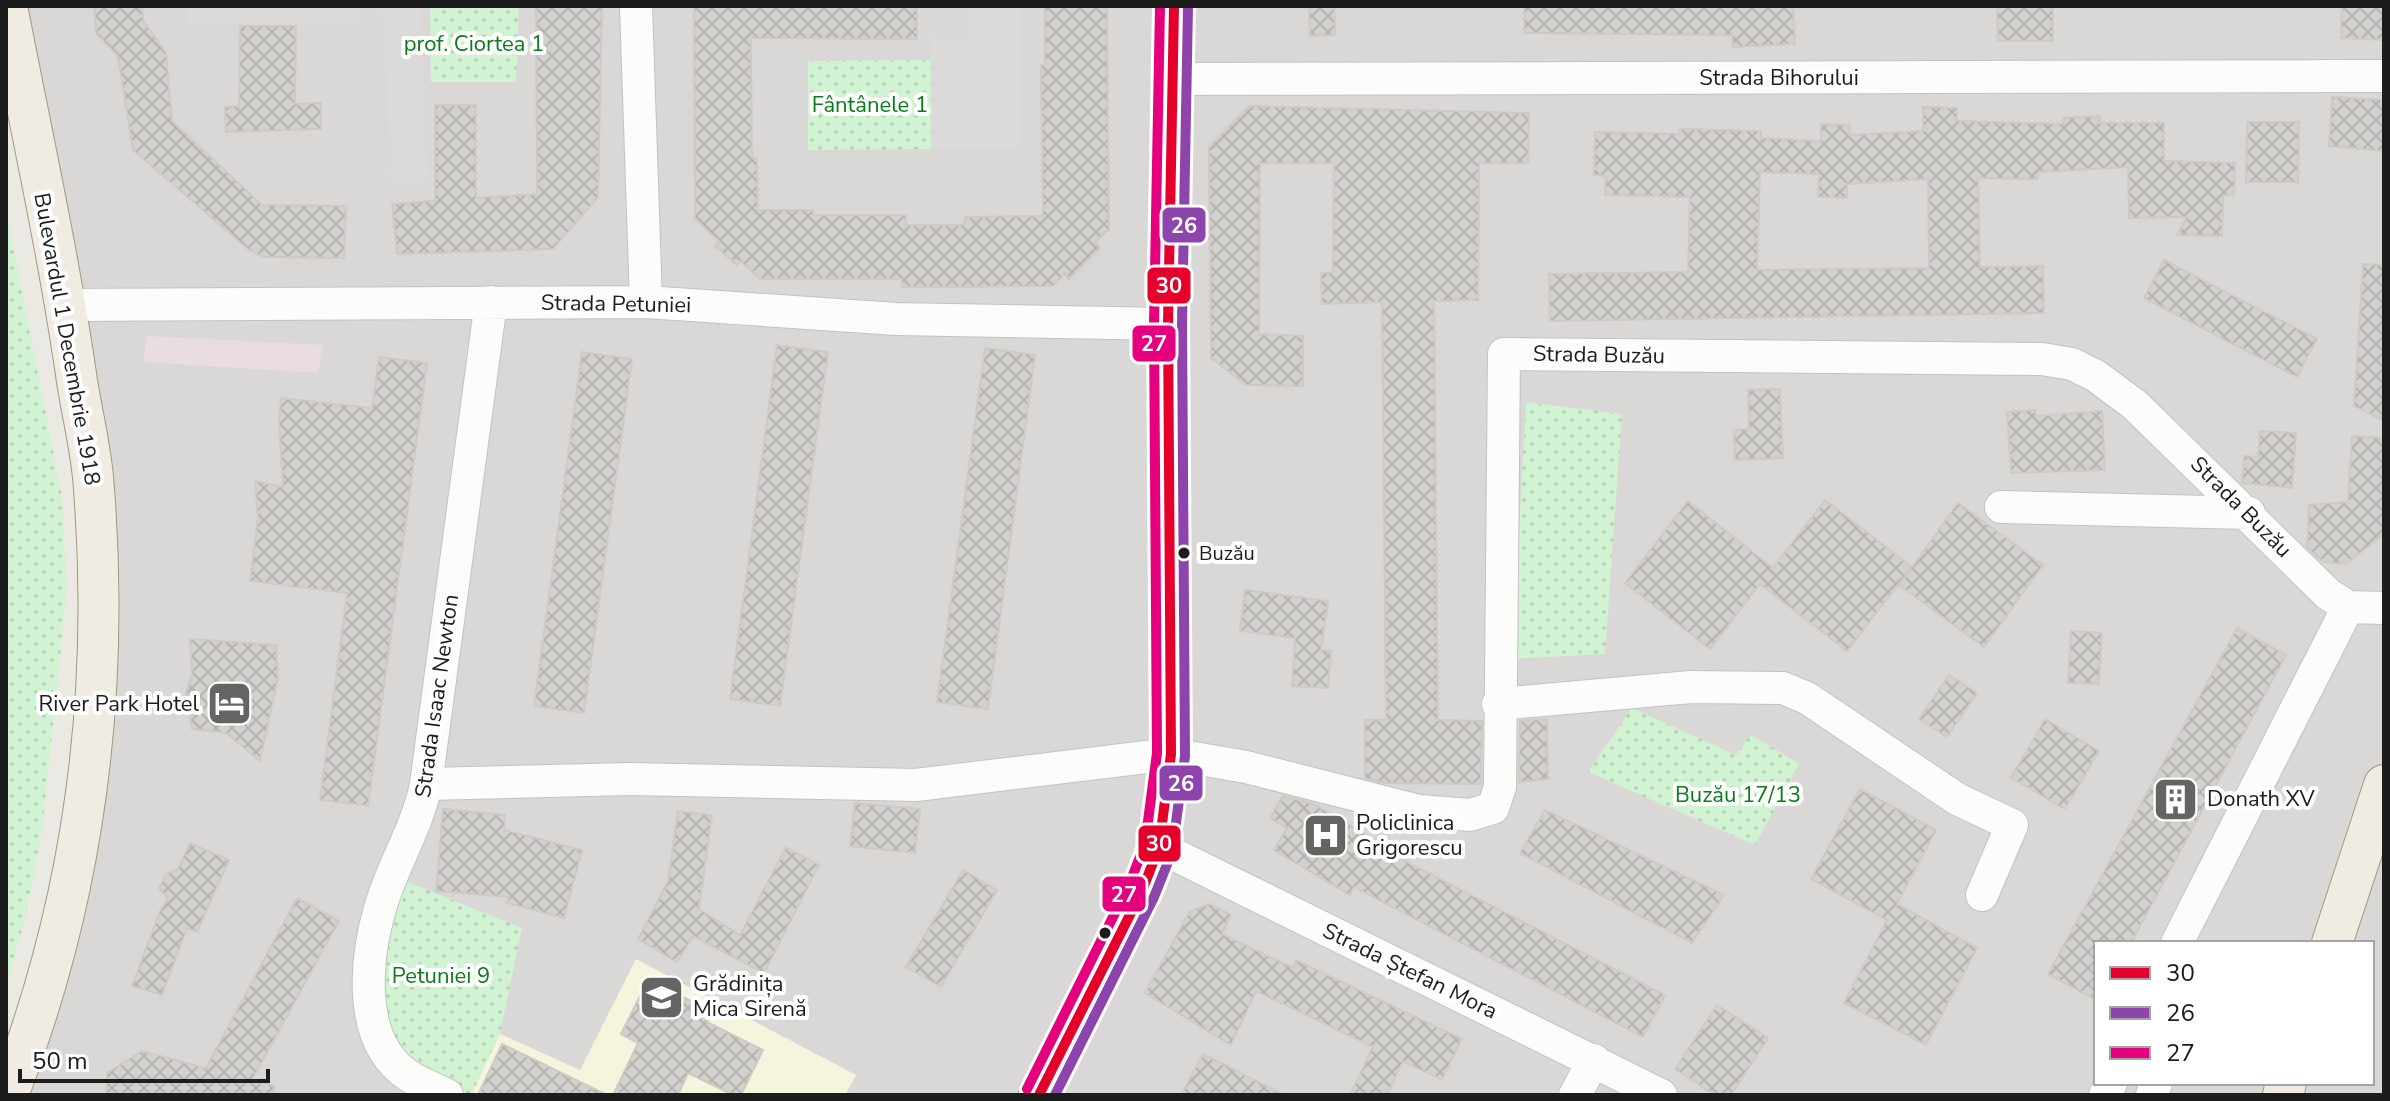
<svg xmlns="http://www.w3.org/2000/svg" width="2390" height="1101" viewBox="0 0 2390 1101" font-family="'Nunito Sans',sans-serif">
<defs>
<pattern id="park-dots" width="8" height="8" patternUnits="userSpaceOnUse" patternTransform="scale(2)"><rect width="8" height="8" fill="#d1f3d2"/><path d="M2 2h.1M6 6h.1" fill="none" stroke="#b3d0b4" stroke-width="1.8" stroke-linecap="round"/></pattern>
<pattern id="building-cross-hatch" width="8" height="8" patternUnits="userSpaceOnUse" patternTransform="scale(2)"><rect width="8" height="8" fill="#d3d1cd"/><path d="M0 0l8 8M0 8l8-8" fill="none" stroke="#b5b3af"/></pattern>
</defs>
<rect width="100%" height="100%" fill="#ebe9e4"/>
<path fill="#dad8d6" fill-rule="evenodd" d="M7 6H2384V1095H8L99 658ZM2096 943H2372V1083H2096Z"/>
<path fill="#e9dde3" d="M146 336 323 345 318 373 144 362Z"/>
<path fill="#f5f5de" d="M636 959 856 1075 845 1095H471L500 1034 580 1070Z"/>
<path fill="url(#park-dots)" d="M430 6H519L516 82H431Z
M931 60V149L808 150V61Z
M6 211 62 497 67 587 42 831 25 918 6 987Z
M1526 402 1622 414 1605 654 1512 659Z
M1632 708 1736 755 1751 735 1799 764 1755 845 1588 772Z
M393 876 522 928 500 1034 471 1095H447L380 1044 374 942Z"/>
<path fill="#dbdad8" d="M187 6H359L360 24 188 23Z
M383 6H419L428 181 392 184Z
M970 6H1021V149H931V39H970Z"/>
<path fill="url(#building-cross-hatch)" stroke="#cecac5" stroke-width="2" fill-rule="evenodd" d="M94 6H142L143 20 166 53 172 121 262 205 346 206 344 258 264 257 249 250 133 150 118 56 96 33Z
M536 6H602L598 197 553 249 397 254 392 204 435 201V105H476V198L537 194Z
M694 6H917V39L751 38 752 158H757L758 210H813V215H906V225H964L965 217 1043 216 1041 65H1045V6H1107L1109 229 1095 243 1100 248 1069 279 1065 274 1053 286 902 287V279H760L741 261 737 265 715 246 719 241 695 219Z
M1309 6H1334L1335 35 1310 36Z
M1524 6H1793L1795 44 1733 47 1732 35 1524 33Z
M1997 6H2053V41H1998Z
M2342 6H2384V40L2341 38Z
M240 26H296L295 104 321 103V129L226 132 225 107 239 106Z
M2332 97 2384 100V151L2329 146Z
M1249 106 1529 113 1528 163H1479L1478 300 1434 301 1438 720 1482 721 1481 784 1384 783 1365 778V720H1386L1382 302 1322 304 1321 273 1333 272 1334 163H1260L1259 334 1303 336V386L1246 385 1211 358 1209 147Z
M1923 107 1957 108V121L2064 124 2063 118 2100 116V123H2164V161L2235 163 2234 195H2223L2222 236 2177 235 2187 217 2129 218 2128 167 2038 172 2037 179 1978 178 1980 267 2043 266 2044 313 1550 321 1549 274 1688 272 1690 197 1605 195 1606 176 1594 175 1595 132 1679 134 1680 129 1761 131V138L1821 141V124L1850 125 1849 135 1923 131ZM1760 172 1819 174 1818 197 1847 198V184L1928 179 1929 268 1757 270Z
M2247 122H2299L2298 182H2246Z
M2164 260 2317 339 2297 377 2144 298Z
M2363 264 2384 265V421L2354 406Z
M777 345 828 352 780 706 730 699Z
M985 348 1035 355 988 709 937 702Z
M582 352 632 359 584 713 534 706Z
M379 357 427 363 368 806 320 800 347 593 250 581 258 517 255 481 283 487 279 420 281 398 372 408Z
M1780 389 1783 458 1735 460 1734 430 1749 429 1748 390Z
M2035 410 2036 416 2102 411 2105 470 2011 473 2007 412Z
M2260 431 2296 433 2292 488 2242 483 2244 456 2258 457Z
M2352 436 2384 438V534L2346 564 2323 562 2307 547 2309 505 2348 502Z
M1825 500 1912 567 1958 503 2043 565 1984 647 1899 585 1911 568 1847 651 1760 584 1710 649 1625 583 1688 501 1773 568Z
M1245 590 1328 601 1321 650 1331 651 1328 688 1292 686 1295 638 1240 631Z
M2237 628 2286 655 2131 943H2096V1000L2048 974Z
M2071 631 2102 633 2099 684 2068 683Z
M190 639 276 645 278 678 260 761 226 733 192 729 186 693 192 673Z
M1949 675 1977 693 1947 737 1919 719Z
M1547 719 1548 779 1519 782 1520 721Z
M2045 719 2099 751 2065 809 2011 778Z
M1860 789 1936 830 1897 904 1977 948 1926 1045 1844 1003 1887 920 1811 879Z
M1283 796 1314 804 1380 843 1378 847 1665 995 1643 1037 1354 887 1350 895 1274 850 1287 828 1270 818Z
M855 803 920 809 915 853 850 846Z
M443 809 505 815 504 830 582 850 564 918 507 903 509 897 436 891Z
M1545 810 1724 895 1692 943 1520 853Z
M678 811 712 815 699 909 740 935 786 847 819 865 764 973 693 936 677 962 638 939 668 881Z
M190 843 229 860 197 932 187 928 162 995 132 986 160 911 168 899 159 888 166 874 178 869Z
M963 870 997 890 941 987 906 967Z
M297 898 339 921 252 1080 274 1086 273 1095H106L107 1073 142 1051 206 1068Z
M1210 904 1231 915 1222 934 1293 968 1296 960 1462 1039 1442 1080 1403 1061 1387 1095H1350L1373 1047 1256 991 1231 1045 1145 993 1190 911Z
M648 980 712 1011 707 1022 763 1050 741 1095H733L688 1073 678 1095H613L638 1043 621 1034Z
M1717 1005 1768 1038 1731 1095H1715L1675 1069Z
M502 1044 607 1095H478Z
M1203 1054 1284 1095H1181Z"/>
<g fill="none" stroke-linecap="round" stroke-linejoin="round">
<defs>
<path id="minor" d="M636 6 646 302
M1175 79 2384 76
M64 305 646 302 896 319 1168 324
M2001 507 2249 513
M1498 704 1691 687 1783 688 1807 698 1957 799 2012 825 1982 895
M426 784 629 779 916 785 1171 754 1246 767 1419 811 1470 815 1493 808 1500 787 1504 354 2042 359 2072 364 2096 376 2135 405 2328 594 2348 607 2384 608
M1159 847 1661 1095
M2177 943 2348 607
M447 1095C435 1089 420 1083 409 1076 354 1040 366 952 383 899 396 859 418 825 426 784L491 302
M1575 1095 1594 1060
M2105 1095 2111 1083
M2152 1095 2156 1083"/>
<path id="major" d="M7 6C31 131 59 255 77 381 82 413 90 445 93 477 111 688 85 897 8 1095
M2332 943 2384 785
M1039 1095 1142 891 1159 847 1171 754 1168 324 1174 6
M2283 1095 2286 1083"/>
</defs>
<use href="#minor" stroke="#c3c2c0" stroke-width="34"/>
<use href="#major" stroke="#a19881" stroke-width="42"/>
<use href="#minor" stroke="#fcfcfb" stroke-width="32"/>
<use href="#major" stroke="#f0ebe3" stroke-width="40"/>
<defs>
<path id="bus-1" d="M1039 1095 1142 891 1159 847 1171 754 1168 324 1174 6"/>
<path id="bus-2" d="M1055 1095 1154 897 1172 852 1185 756 1182 324 1188 6"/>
<path id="bus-3" d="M1027 1089 1129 885 1145 844 1157 753 1154 324 1160 6"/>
</defs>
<use href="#bus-1" stroke="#fff" stroke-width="16"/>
<use href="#bus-2" stroke="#fff" stroke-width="16"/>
<use href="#bus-3" stroke="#fff" stroke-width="16"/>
<use href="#bus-1" stroke="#e4002b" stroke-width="10"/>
<use href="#bus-2" stroke="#8e44ad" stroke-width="10"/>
<use href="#bus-3" stroke="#e5007d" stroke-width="10"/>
</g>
<defs>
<symbol id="hotel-square" viewBox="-11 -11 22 22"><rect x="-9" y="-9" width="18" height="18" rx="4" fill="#646462" stroke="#fff"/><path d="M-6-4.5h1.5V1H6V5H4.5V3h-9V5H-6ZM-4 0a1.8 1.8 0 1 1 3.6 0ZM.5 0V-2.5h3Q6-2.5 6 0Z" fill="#fff"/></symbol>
<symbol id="building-square" viewBox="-11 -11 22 22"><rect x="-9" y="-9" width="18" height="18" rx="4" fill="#646462" stroke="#fff"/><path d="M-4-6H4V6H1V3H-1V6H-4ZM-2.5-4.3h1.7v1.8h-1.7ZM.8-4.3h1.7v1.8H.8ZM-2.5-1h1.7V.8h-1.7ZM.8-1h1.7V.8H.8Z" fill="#fff"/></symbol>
<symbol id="hospital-square" viewBox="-11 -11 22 22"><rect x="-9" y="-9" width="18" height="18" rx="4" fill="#646462" stroke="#fff"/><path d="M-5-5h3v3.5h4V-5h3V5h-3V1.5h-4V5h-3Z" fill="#fff"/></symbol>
<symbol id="school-square" viewBox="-11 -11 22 22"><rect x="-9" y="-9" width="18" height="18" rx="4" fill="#646462" stroke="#fff"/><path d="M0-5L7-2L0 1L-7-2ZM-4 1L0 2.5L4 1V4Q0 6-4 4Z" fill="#fff"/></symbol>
</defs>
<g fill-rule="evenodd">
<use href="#hotel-square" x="204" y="678" width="51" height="51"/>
<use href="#building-square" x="2150" y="774" width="51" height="51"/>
<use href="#hospital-square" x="1300" y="810" width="51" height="51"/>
<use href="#school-square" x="636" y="972" width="51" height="51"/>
</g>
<g fill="#1c1c1c" stroke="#fff" stroke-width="3">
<circle cx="1184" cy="553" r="7"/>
<circle cx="1105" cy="933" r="7"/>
</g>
<g text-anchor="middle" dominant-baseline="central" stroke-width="8" stroke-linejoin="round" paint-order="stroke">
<g font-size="20" fill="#1c1c1c" stroke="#fff" text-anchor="start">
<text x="1199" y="553">Buzău</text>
</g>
<g font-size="22" fill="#087c16" stroke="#fff">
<text x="474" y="44">prof. Ciortea 1</text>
<text x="870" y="105">Fântânele 1</text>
<text x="1738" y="795">Buzău 17/13</text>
<text x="441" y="976">Petuniei 9</text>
</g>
<g font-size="22" fill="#1c1c1c" stroke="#fff">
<text x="1779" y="78">Strada Bihorului</text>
<text transform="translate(616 304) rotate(1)">Strada Petuniei</text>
<text transform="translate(67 339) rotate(80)">Bulevardul 1 Decembrie 1918</text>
<text transform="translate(1599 355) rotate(1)">Strada Buzău</text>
<text transform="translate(2241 507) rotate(45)">Strada Buzău</text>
<text transform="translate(437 696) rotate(-82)">Strada Isaac Newton</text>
<text transform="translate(1410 971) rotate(26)">Strada Ștefan Mora</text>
</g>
<g font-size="22" fill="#1c1c1c" stroke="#fff" text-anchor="start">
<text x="199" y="704" text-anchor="end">River Park Hotel</text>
<text x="2207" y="799">Donath XV</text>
<text x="1356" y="823">Policlinica<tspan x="1356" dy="25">Grigorescu</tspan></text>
<text x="693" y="984">Grădinița<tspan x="693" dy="25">Mica Sirenă</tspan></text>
</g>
</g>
<g stroke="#fff" stroke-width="3">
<rect x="1161" y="206" width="46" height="38" rx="8" fill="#8e44ad"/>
<rect x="1146" y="266" width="46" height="39" rx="8" fill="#e4002b"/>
<rect x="1131" y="324" width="46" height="39" rx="8" fill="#e5007d"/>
<rect x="1158" y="764" width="46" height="38" rx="8" fill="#8e44ad"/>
<rect x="1137" y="824" width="45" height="39" rx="8" fill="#e4002b"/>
<rect x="1101" y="875" width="46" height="38" rx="8" fill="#e5007d"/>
</g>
<g font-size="22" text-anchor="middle" font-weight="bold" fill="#fff">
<text x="1184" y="233">26</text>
<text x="1169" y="293">30</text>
<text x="1154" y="351">27</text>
<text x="1181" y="791">26</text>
<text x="1159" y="851">30</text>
<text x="1124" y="902">27</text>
</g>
<rect width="2390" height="1101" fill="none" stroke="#1c1c1c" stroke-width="16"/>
<rect x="2094" y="941" width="280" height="144" fill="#ffffff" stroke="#a4a4a4" stroke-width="2"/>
<rect x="2110" y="967" width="40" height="12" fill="#e4002b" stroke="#a4a4a4" stroke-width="2"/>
<text x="2166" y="981" font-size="24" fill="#1c1c1c">30</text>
<rect x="2110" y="1007" width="40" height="12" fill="#8e44ad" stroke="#a4a4a4" stroke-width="2"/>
<text x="2166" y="1021" font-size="24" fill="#1c1c1c">26</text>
<rect x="2110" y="1047" width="40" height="12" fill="#e5007d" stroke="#a4a4a4" stroke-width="2"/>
<text x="2166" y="1061" font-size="24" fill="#1c1c1c">27</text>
<path d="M20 1069v12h248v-12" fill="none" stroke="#1c1c1c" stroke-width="4"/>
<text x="32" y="1069" font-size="24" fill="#1c1c1c" stroke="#ffffff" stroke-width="6" paint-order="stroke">50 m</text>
</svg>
